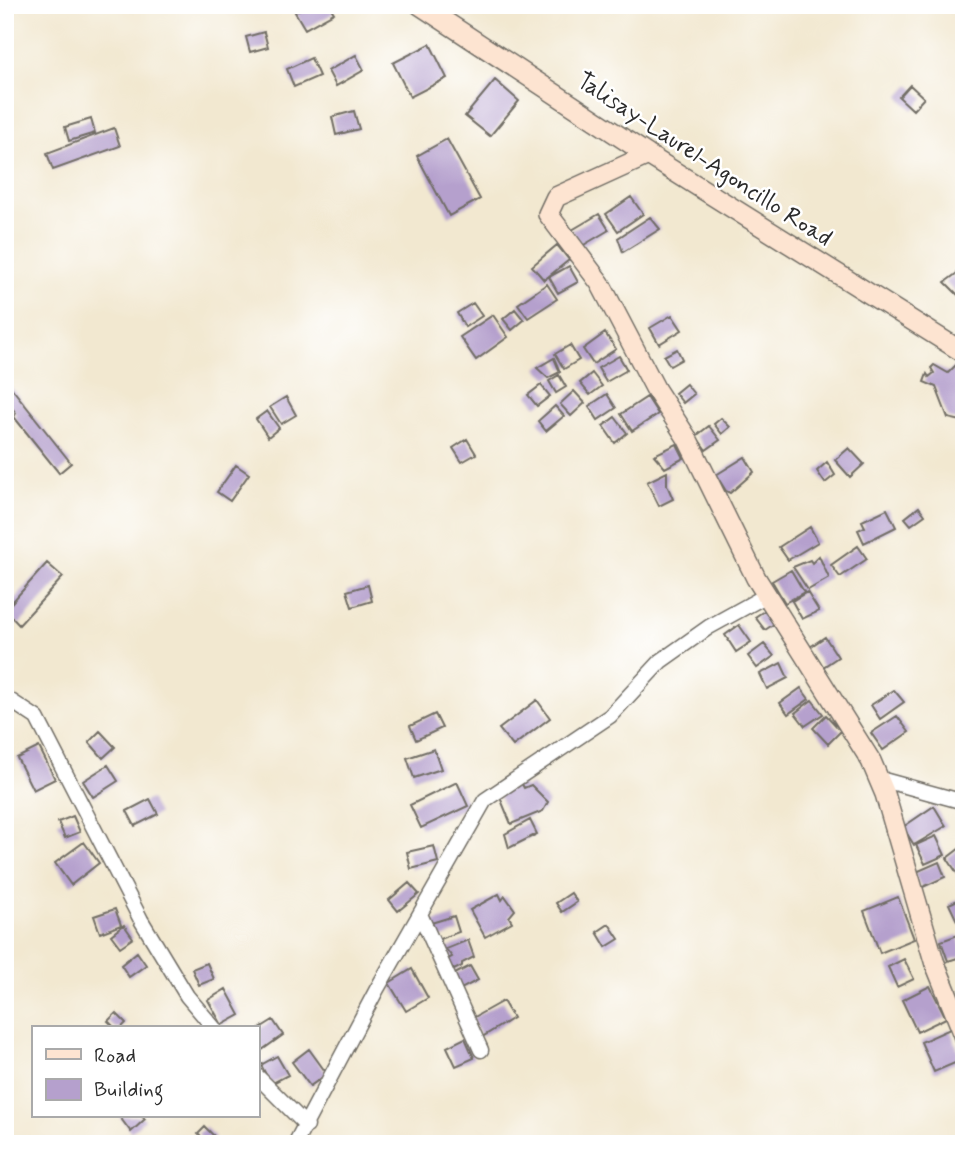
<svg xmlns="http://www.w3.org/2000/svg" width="969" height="1149" viewBox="0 0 969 1149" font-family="Mynerve,sans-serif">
<rect width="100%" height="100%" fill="#fff"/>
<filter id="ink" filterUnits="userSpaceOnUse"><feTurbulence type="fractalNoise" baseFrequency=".0143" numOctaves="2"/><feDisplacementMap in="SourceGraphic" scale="14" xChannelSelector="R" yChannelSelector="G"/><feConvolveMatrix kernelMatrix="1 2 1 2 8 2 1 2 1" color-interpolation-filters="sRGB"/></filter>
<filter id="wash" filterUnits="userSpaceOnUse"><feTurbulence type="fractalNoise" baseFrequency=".00686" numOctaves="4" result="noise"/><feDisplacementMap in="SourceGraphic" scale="28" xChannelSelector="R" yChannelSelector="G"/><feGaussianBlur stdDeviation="1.57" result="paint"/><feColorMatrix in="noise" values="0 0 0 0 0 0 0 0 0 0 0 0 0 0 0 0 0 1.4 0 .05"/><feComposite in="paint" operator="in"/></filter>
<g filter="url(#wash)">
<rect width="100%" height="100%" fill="#f2e8d0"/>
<g id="blocks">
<path fill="#b5a0cd" d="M307 5H329L334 13 305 29 295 12Z
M264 32 268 47 250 52 246 37Z
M430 44 447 78 410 97 393 63Z
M356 55 364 70 336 86 328 71Z
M311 58 319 76 294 87 287 69Z
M495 80 519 101 490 136 465 116Z
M910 85 924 98 913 110 899 97Z
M354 111 359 129 336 135 332 117Z
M91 119 95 133 69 141 65 127Z
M114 128 120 146 53 170 47 153Z
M447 139 480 199 449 216 417 156Z
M631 197 643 214 618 231 606 214Z
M599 214 609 230 582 246 572 230Z
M650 217 660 229 623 252 618 238Z
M557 245 569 260 544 280 532 266Z
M569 266 578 282 558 293 549 277Z
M964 268V301L945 282Z
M547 284 557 299 528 318 518 304Z
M473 303 482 316 465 327 457 313Z
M515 309 524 320 512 330 503 319Z
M493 315 508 337 476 360 460 337Z
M672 315 682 330 659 344 650 328Z
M605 333 616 349 593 364 583 349Z
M570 345 579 360 564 369 555 354Z
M677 349 682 359 670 366 664 356Z
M619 356 627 370 606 382 598 368Z
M554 358 560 372 548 378 537 368Z
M957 364 964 367V417L961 421 948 418 936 387 924 382 927 374 929 377 934 373 931 368 934 365 948 373Z
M592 373 602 386 590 395 580 383Z
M559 375 566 387 556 393 549 381Z
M686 384 694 394 683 403 675 393Z
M541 385 550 396 537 406 528 395Z
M10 386 71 463 59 473 14 417 16 413 5 400V390Z
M574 391 585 403 571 416 560 404Z
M607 394 616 408 598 420 589 406Z
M286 397 296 415 281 424 270 407Z
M647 397 658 414 632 431 621 414Z
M555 406 564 416 546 431 538 421Z
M267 411 279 428 268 437 256 419Z
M615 417 627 433 615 443 603 426Z
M721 418 730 427 722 434 714 424Z
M709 426 720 440 706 450 696 436Z
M467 439 476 454 462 462 453 448Z
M677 444 684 458 665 468 654 455Z
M849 448 864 464 850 477 835 460Z
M745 457 754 472 730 493 726 491 716 475Z
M827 462 835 475 825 483 817 471Z
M236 465 249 474 230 501 217 492Z
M667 472V485L673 499 659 506 647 482Z
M919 507 925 515 911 525 905 518Z
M887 509 896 527 864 543 858 530 865 527 862 521Z
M810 527 818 542 788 560 779 547Z
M858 546 867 559 840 577 831 565Z
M819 556 829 578 808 590 793 567 810 560 812 563Z
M47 563 63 577 19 625 5 610Z
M791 570 804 592 785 603 772 581Z
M368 585 372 601 352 607 347 591Z
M807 592 819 611 802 619 792 601Z
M764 611 774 624 765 630 755 617Z
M739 625 751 642 736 652 725 635Z
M825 637 838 657 823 667 810 647Z
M764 644 774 656 757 668 748 656Z
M781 663 788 678 767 689 760 674Z
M801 688 809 699 788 714 780 703Z
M894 690 904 702 880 719 871 705Z
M537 700 550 718 513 746 499 729Z
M812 700 823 714 805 726 795 713Z
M435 714 442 728 416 740 410 726Z
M826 715 841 731 828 744 813 728Z
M897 716 909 732 883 750 871 733Z
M100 731 115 747 103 758 89 742Z
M39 747 55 779 33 790 17 758Z
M434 749 441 769 414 778 407 758Z
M108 765 118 781 93 797 83 781Z
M457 782 468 806 421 828 410 805Z
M521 782 524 788 531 785 548 802 543 811 511 824 499 795Z
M150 799 158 814 135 826 127 811Z
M934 806 946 826 914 845 903 827Z
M73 816 80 832 65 838 58 822Z
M530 820 537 834 509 848 505 834Z
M936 836 945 855 925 864 916 845Z
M84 842 99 863 71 885 55 863Z
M964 845V867L957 873 947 858Z
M434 846 438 862 411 869 407 852Z
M939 862 945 877 921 888 914 873Z
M409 883 419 894 398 911 389 900Z
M571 893 577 902 562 912 556 903Z
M499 894 502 900 505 896 515 910 509 917 512 922 485 937 470 910Z
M898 897 914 939 880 953 864 911Z
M964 897V920L958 923 949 904Z
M115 909 121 925 100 933 94 916Z
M454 916 459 932 434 941 428 924Z
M609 924 619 939 606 947 597 932Z
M124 925 133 938 120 947 111 935Z
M958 935 964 956 948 961 941 941Z
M468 940 474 957 462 963V966L454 970 452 967 453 971 446 960 452 957 446 949Z
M137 952 146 965 129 977 121 965Z
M904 959 914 979 897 987 888 967Z
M207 963 214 979 199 985 192 969Z
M470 966 478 980 461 989 453 975Z
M412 969 428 998 406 1011 389 983Z
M930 986 946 1018 917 1032 902 1000Z
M226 989 240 1015 222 1025 208 1000Z
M503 1001 513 1018 482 1037 471 1019Z
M116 1013 126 1023 121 1028H115L108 1021Z
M273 1020 283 1035 262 1050 257 1042V1030Z
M950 1029 962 1060 934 1072 921 1042Z
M465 1038 474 1058 456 1066 447 1047Z
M309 1049 327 1074 310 1086 292 1062Z
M277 1056 288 1075 271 1084 261 1065Z
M119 1116H141L145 1119 131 1132Z
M205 1127 215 1137 208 1144 198 1134Z"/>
</g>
</g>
<g filter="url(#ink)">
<use href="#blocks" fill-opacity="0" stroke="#716d65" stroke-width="2"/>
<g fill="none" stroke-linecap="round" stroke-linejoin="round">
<defs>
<path id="street" d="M5 697 37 718 141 920 187 996 214 1028
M880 779 964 802
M420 914 481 1050
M257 1076 307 1126
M295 1144 377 989 485 800 610 716 661 661 709 627 767 595"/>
<path id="secondary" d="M420 5 648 155 964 353
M648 155 556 197 548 214 600 283 656 390 687 438 756 578 871 761 885 794 934 961 964 1035"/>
</defs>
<use href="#street" stroke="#716d65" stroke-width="17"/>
<use href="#secondary" stroke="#716d65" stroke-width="22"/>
<use href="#street" stroke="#fff" stroke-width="14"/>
<use href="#secondary" stroke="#fde4d1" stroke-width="19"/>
</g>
</g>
<g text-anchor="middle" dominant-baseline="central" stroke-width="5" stroke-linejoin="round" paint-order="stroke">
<g font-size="24" fill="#2b2b2b" stroke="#fff">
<text transform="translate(704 160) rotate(33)">Talisay-Laurel-Agoncillo Road</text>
</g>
</g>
<rect width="969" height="1149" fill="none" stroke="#fff" stroke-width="28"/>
<rect x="32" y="1026" width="228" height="91" fill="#ffffff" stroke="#aaaaaa" stroke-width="2"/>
<rect x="46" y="1049" width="35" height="10" fill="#fde4d1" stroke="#aaaaaa" stroke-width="2"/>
<text x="94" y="1062" font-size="21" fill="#2b2b2b">Road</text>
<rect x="46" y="1079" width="35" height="21" fill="#b5a0cd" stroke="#aaaaaa" stroke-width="2"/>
<text x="94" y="1096" font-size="21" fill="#2b2b2b">Building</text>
</svg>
